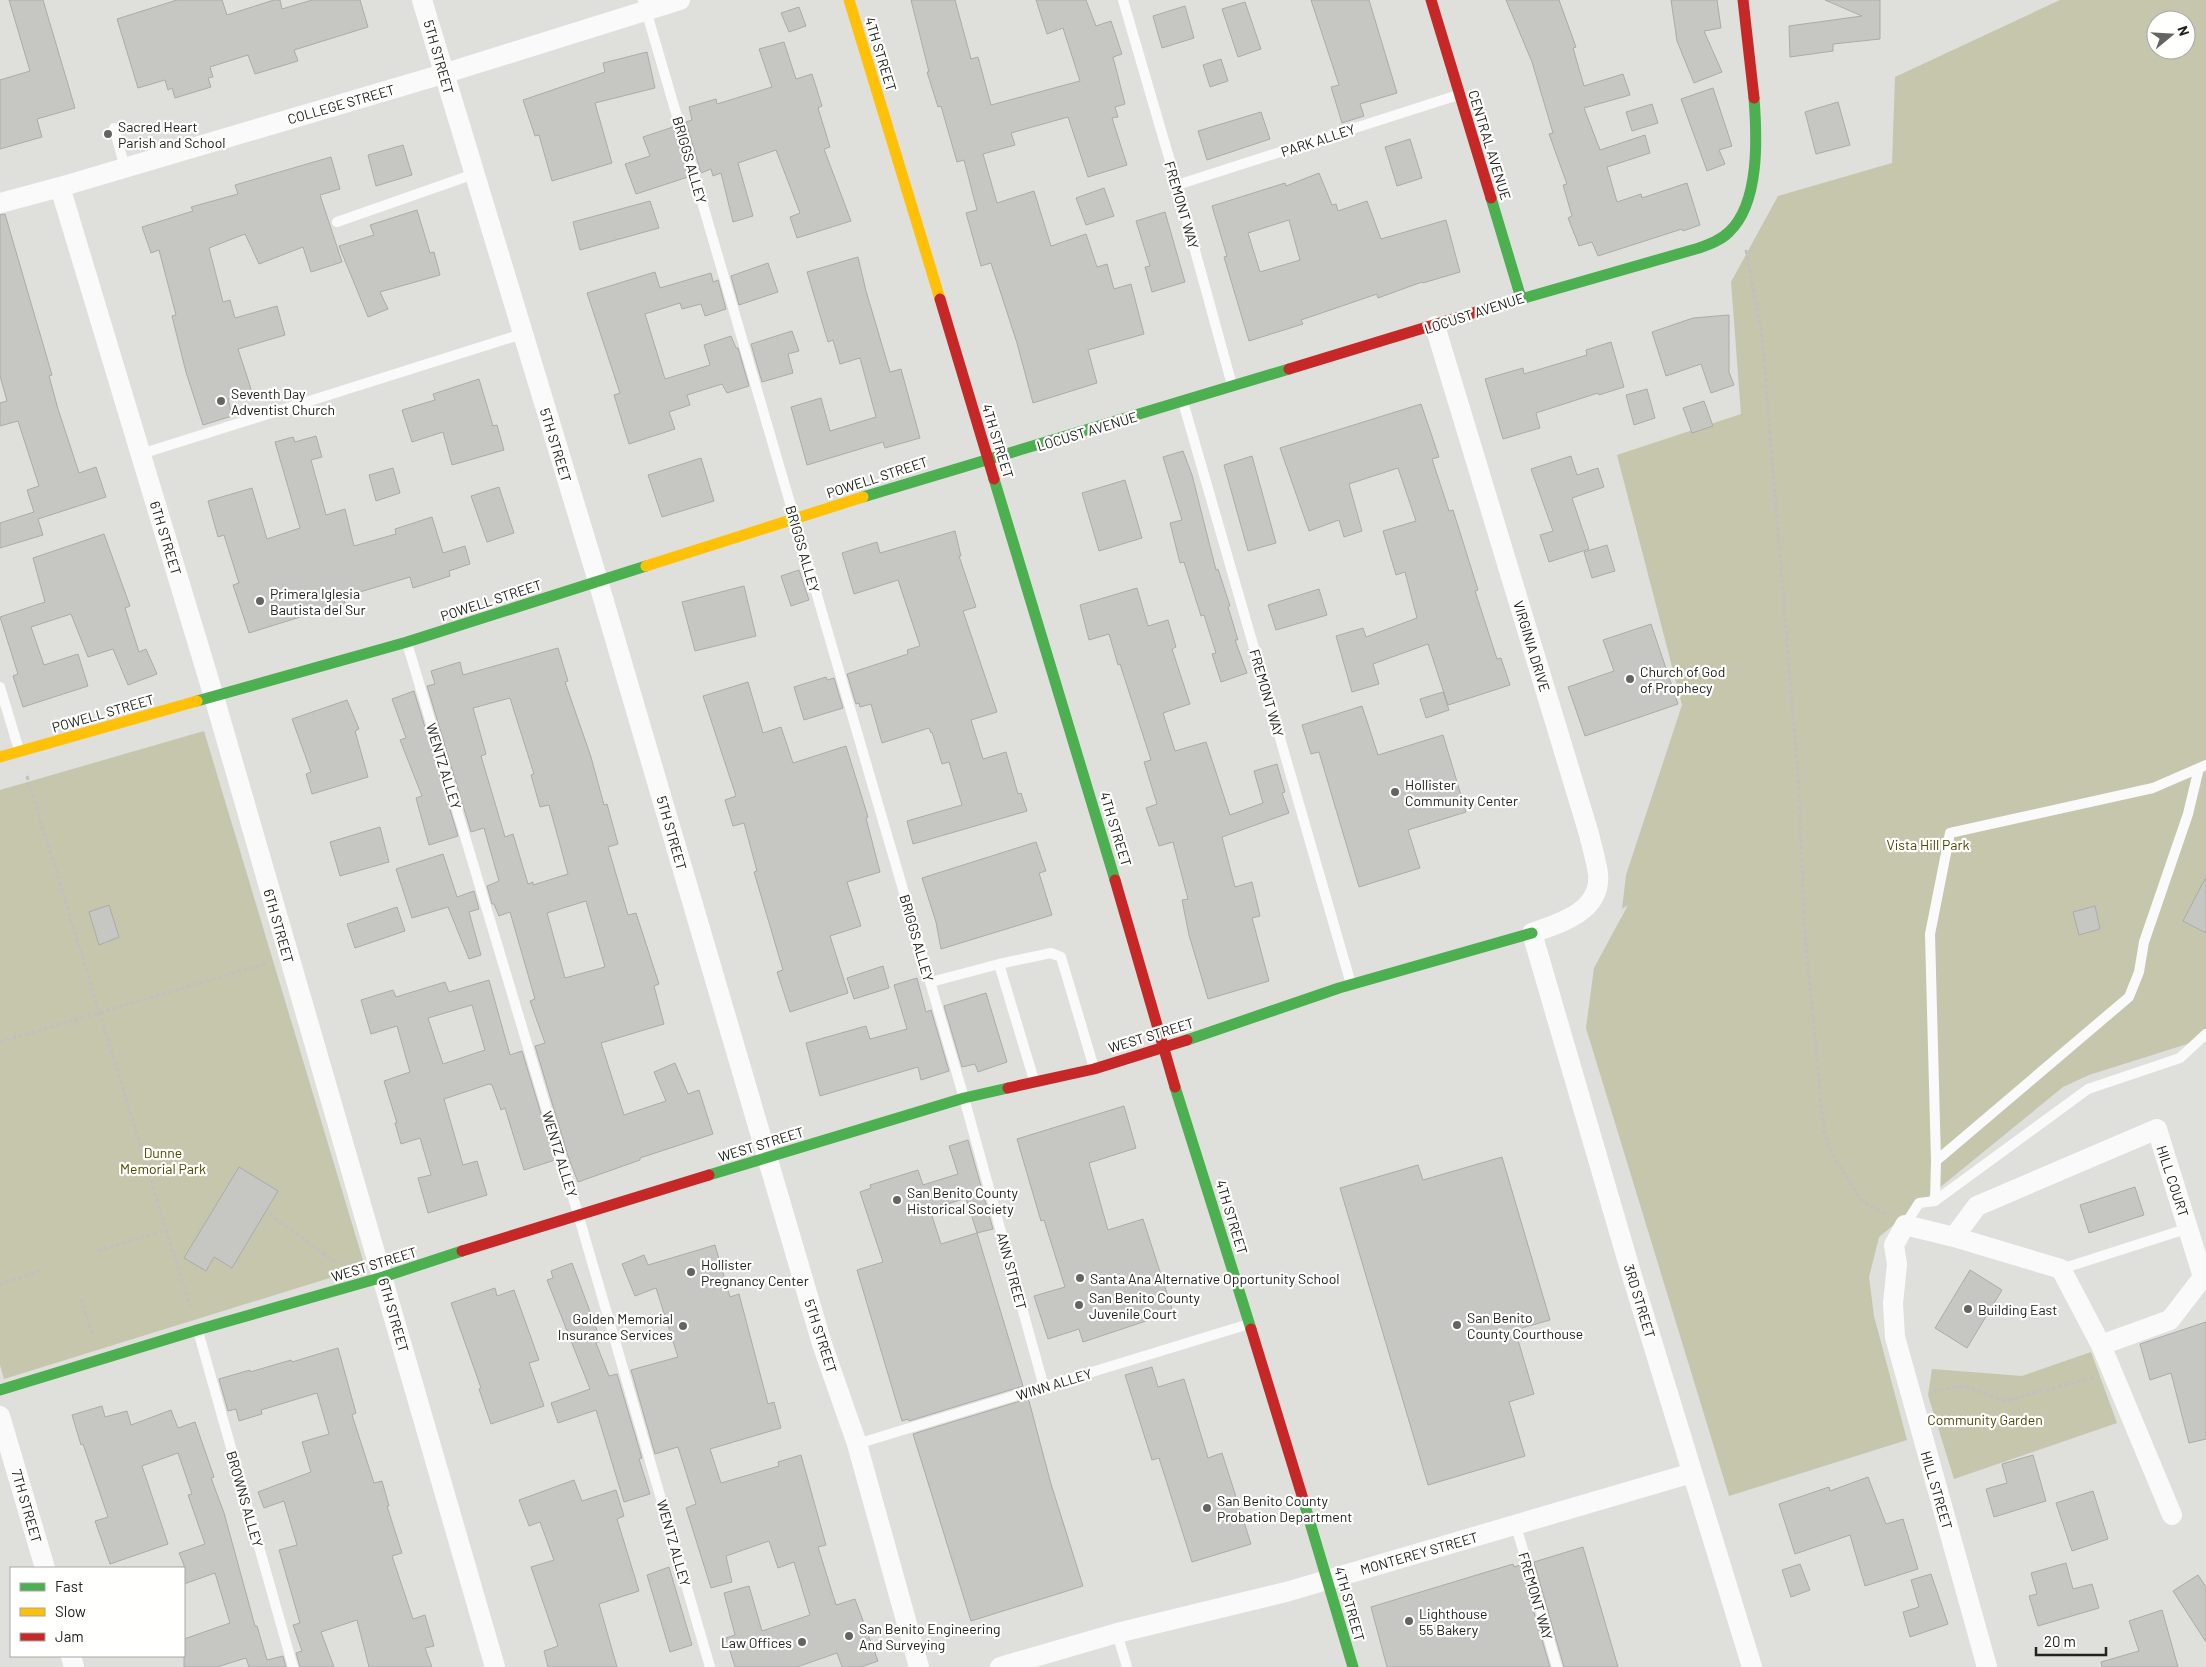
<svg xmlns="http://www.w3.org/2000/svg" width="2206" height="1667" viewBox="0 0 2206 1667" font-family="Barlow,sans-serif">
<rect width="100%" height="100%" fill="#dfdfdb"/>
<path fill="#c6c6ac" fill-rule="evenodd" d="M2060 0H2206V1038L2089 1075 2063 1087 1879 1237 1869 1277 1874 1316 1907 1440 1729 1496 1586 1028 1594 968 1628 905 1622 909 1626 875 1682 705 1617 455 1741 414 1731 282 1778 196 1892 163 1895 77ZM2156 20H2186V50H2156Z
M204 731 365 1267 4 1379 0 1365V790Z
M2091 1352 2117 1423 1954 1479 1928 1395 1932 1369 2022 1376Z"/>
<path fill="#c6c6c3" stroke="#ababa8" fill-rule="evenodd" d="M9 0H43L75 108 37 119 42 137 0 149V80L30 71Z
M177 0H222L227 15 274 0H280L282 9 312 0H360L368 27 294 50 298 61 255 74 248 55 210 67 213 77 208 78 211 87 175 98 172 88 168 90 165 80 138 88 117 19Z
M911 0H955L971 59 978 57 991 105 1080 81 1063 28 1047 34 1036 0H1086L1096 26 1111 21 1122 54 1113 57 1125 104 1115 107 1118 117 1112 118 1127 165 1088 177 1068 117 1011 133 1015 145 983 154 997 203 1034 191 1051 246 1086 234 1097 267 1107 264 1114 289 1131 284 1144 334 1088 350 1097 383 1033 403 1017 343 991 263 981 266 966 213 977 210 964 160 957 162 941 106 938 107 927 72H929Z
M1311 0H1369L1397 93 1360 104 1364 116 1342 123 1331 87 1339 85Z
M1506 0H1559L1576 47 1573 48 1584 86 1623 74 1630 95 1584 108 1600 150 1645 135 1650 153 1607 167 1617 202 1641 194 1642 198 1687 183 1700 225 1683 231 1682 229 1598 256 1592 242 1579 246 1568 218 1572 216 1563 185 1567 184 1549 134 1553 133 1532 62Z
M1671 0H1717L1721 28 1704 31 1722 72 1694 83 1677 41Z
M1825 0H1880V39L1833 44V51L1790 57 1789 26 1862 16Z
M1245 2 1261 49 1238 57 1222 9Z
M1185 6 1194 38 1162 48 1153 16Z
M799 7 806 26 789 32 781 13Z
M784 42 796 79 812 74 822 106 818 108 830 147 824 149 851 221 797 238 790 217 800 213 776 150 738 163 753 216 733 222 721 173 713 176 711 169 701 173 686 122 692 120 689 107 716 99 717 104 772 87 759 49Z
M647 52 655 88 595 103 612 163 552 181 539 135 535 136 523 100 605 72 603 63Z
M1221 59 1228 81 1210 87 1203 65Z
M1713 88 1732 146 1719 150 1725 164 1707 171 1681 99Z
M1838 102 1850 145 1816 154 1805 112Z
M1652 104 1658 123 1632 131 1626 112Z
M1261 112 1270 139 1207 160 1198 131Z
M673 127 688 177 636 194 625 164 650 156 643 137Z
M1410 139 1422 178 1397 186 1385 147Z
M403 145 412 175 376 186 368 155Z
M331 157 340 189 320 195 342 262 311 272 303 247 259 264 245 234 209 248 223 302 230 300 235 318 277 306 285 335 238 349 252 392 228 399 232 416 203 425 186 372 172 316 176 315 159 250 151 253 142 227 193 211 191 207 238 194 235 185Z
M1319 173 1332 205 1336 204 1338 211 1367 201 1381 239 1446 220 1460 272 1423 283 1422 282 1378 298 1377 294 1301 320 1303 324 1249 341 1224 257 1227 256 1212 206 1285 183 1286 186ZM1289 220 1300 260 1260 272 1248 233Z
M1104 188 1114 216 1086 225 1076 198Z
M650 201 659 228 580 250 573 222Z
M417 210 430 253 434 252 440 275 380 292 388 309 368 317 339 246 374 235 370 225Z
M1165 212 1185 282 1152 292 1145 267 1150 266 1136 221Z
M5 214 52 375 49 376 58 409 79 473 96 467 106 497 38 519 43 535 0 548V523L34 512 27 490 39 486 18 421 0 426V403L7 401 0 376V215Z
M858 257 866 291 890 372 901 369 920 438 885 448 883 442 807 465 791 407 821 398 830 431 876 417 860 358 840 364 833 340 828 342 807 272Z
M768 263 778 292 739 305 731 276Z
M655 272 660 288 711 273 713 282 718 280 726 309 705 316 701 304 682 309 680 303 645 314 665 379 710 365 704 345 731 336 736 348H738L749 386 727 393 722 384 687 395 690 405 669 412 675 429 629 444 614 395 620 393 587 293Z
M1729 315V372L1734 385 1711 393 1701 364 1666 376 1652 332 1693 318Z
M792 331 799 351 788 354 793 373 762 382 751 344Z
M1611 342 1624 387 1599 395 1598 393 1536 413 1540 428 1503 439 1485 379 1523 368 1524 374 1587 355 1586 350Z
M479 379 493 426 497 425 504 450 452 465 443 432 412 442 402 410 435 400 433 394Z
M1647 389 1655 418 1634 425 1626 395Z
M1704 401 1713 426 1692 433 1683 408Z
M1421 404 1439 457 1432 459 1449 511 1453 510 1478 590 1475 591 1497 659 1501 658 1510 685 1448 705 1428 644 1373 664 1379 684 1352 692 1336 636 1363 628 1366 637 1417 618 1405 572 1396 575 1383 531 1416 521 1398 468 1349 484 1362 531 1344 537 1339 520 1309 531 1280 448Z
M316 436 322 457 311 460 326 515 345 509 354 546 396 534 395 529 432 517 443 553 465 546 470 564 449 571 450 576 413 588 410 577 343 597 345 603 249 633 233 585 239 583 224 535 218 537 208 501 252 488 267 539 300 528 275 442 293 437 295 442Z
M1183 451 1192 475 1216 570 1218 569 1230 606 1228 607 1238 640H1235L1247 673 1221 682 1212 654 1216 653 1204 615 1201 616 1184 562 1180 563 1170 523 1182 520 1163 457Z
M1252 456 1276 543 1248 551 1224 465Z
M1571 456 1577 475 1598 468 1604 487 1572 498 1589 549 1549 562 1540 535 1553 531 1531 469Z
M701 458 714 501 662 517 648 475Z
M393 468 400 493 376 501 369 475Z
M1125 480 1142 538 1099 551 1082 493Z
M499 487 514 533 487 542 471 496Z
M955 531 961 556H959L976 607 963 611 997 712 971 720 983 759 1006 752 1018 794 1021 793 1027 811 913 844 907 821 962 805 949 762 942 764 932 732 931 733 929 728 882 743 871 704 860 707 859 703 856 704 847 674 908 654 907 650 920 646 898 580 854 594 842 553 877 542 880 553Z
M104 534 130 606 125 608 139 652 146 649 157 674 128 685 113 649 88 657 71 614 31 627 44 665 78 654 88 686 23 707 13 676 18 674 0 617 45 602 33 558Z
M1607 545 1615 571 1592 578 1584 552Z
M799 570 809 600 791 606 781 576Z
M744 586 756 636 695 651 682 602Z
M1137 588 1148 626 1168 620 1176 647 1172 649 1190 704 1163 713 1175 751 1206 742 1230 815 1263 803 1254 771 1277 764 1285 792 1282 793 1289 813 1222 837 1235 887 1252 882 1260 916 1252 918 1269 981 1208 999 1189 935 1182 900 1188 899 1173 842 1159 846 1146 808 1157 804 1144 762 1151 760 1120 664 1118 665 1109 634 1089 640 1080 605Z
M1319 589 1327 615 1276 630 1268 605Z
M1651 624 1678 704 1585 736 1568 687 1614 671 1603 640Z
M558 648 568 681 565 682 591 757 604 805 607 804 618 844 608 847 628 915 636 913 659 984 654 986 664 1024 601 1043 624 1115 666 1101 654 1072 675 1063 688 1094 699 1090 713 1134 640 1158V1160L578 1182 568 1156 535 1046 545 1043 530 1001 535 999 510 912 499 916 494 904H492L487 886 499 881 484 828 471 832 427 686 435 684 431 671 460 662 463 675ZM510 698 534 774 531 775 540 807 549 805 568 874 533 885V882L528 884 513 834 505 837 481 756 486 754 473 708ZM586 901 605 967 565 978 547 913Z
M826 677 827 680 834 678 843 708 804 720 794 687Z
M748 682 763 733 781 727 793 763 846 746 868 817 866 818 880 872 847 882 861 926 830 936 848 993 790 1012 777 972 783 970 754 872 757 871 744 823 733 826 725 800 736 796 703 696Z
M414 691 458 836 429 845 416 798 422 796 400 740 406 738 392 699Z
M1443 692 1449 710 1426 718 1420 699Z
M347 700 359 729 355 731 368 777 312 794 306 774 311 772 292 719Z
M1362 706 1378 755 1443 735 1466 812 1408 830 1420 868 1359 887 1319 752 1311 754 1302 725Z
M380 827 389 862 340 876 330 842Z
M1036 842 1046 871 1039 873 1052 915 941 949 936 922 922 878Z
M443 854 457 897 474 891 479 909 469 912 481 955 469 959 448 907 412 918 396 869Z
M2206 877V933L2183 921Z
M109 905 119 937 99 945 89 912Z
M2095 906 2100 929 2079 935 2073 912Z
M397 907 405 931 355 948 347 924Z
M883 966 889 988 854 999 847 978Z
M917 978 926 1012 931 1010 949 1071 921 1080 918 1067 820 1096 806 1043 866 1026 870 1039 907 1029 894 985Z
M489 980 510 1055 522 1051 555 1160 524 1170 505 1108 501 1110 492 1085 489 1084 444 1099 463 1165 477 1161 487 1195 428 1213 418 1178 431 1175 420 1138 401 1144 395 1123H397L384 1081 410 1072 397 1026 371 1034 361 1000 393 990 396 997 445 982 449 992ZM472 1005 485 1050 443 1064 428 1018Z
M986 993 1007 1062 978 1072 975 1064 962 1067 944 1006Z
M1124 1106 1136 1148 1089 1163 1108 1230 1143 1219 1173 1312 1083 1342 1079 1329 1048 1339 1034 1296 1065 1287 1044 1220 1041 1221 1017 1139Z
M968 1140 993 1229 977 1233 1023 1386 909 1421 908 1419 902 1421 857 1270 883 1262 860 1192 871 1188 870 1185 918 1170 923 1185 958 1174 949 1146ZM966 1198 977 1233 941 1244 930 1210Z
M1502 1157 1550 1320 1515 1330 1534 1394 1509 1402 1525 1456 1428 1485 1340 1188 1418 1165 1423 1180Z
M239 1167 278 1191 232 1268 214 1257 206 1271 184 1258Z
M2135 1187 2144 1215 2089 1233 2080 1205Z
M715 1245 730 1297 739 1294 768 1404 774 1402 781 1428 710 1449 721 1483 779 1466 778 1462 801 1455 826 1545 818 1547 836 1605 855 1599 878 1661 861 1667H842L837 1653 797 1667H735L726 1638 735 1635 724 1593 749 1586 762 1631 810 1615 794 1562 778 1568 769 1541 726 1556 732 1582 711 1588 686 1508 696 1504 678 1447 655 1454 631 1370 678 1357 656 1288 635 1296 622 1264 644 1255 648 1265Z
M572 1263 601 1341 596 1343 609 1376 617 1374 642 1458 639 1459 650 1494 624 1502 596 1410 558 1423 551 1403 590 1389 547 1280 553 1278 551 1271Z
M1970 1270 2002 1290 1967 1348 1935 1328Z
M495 1288 497 1296 514 1290 539 1360 529 1363 544 1406 491 1424 479 1389 481 1388 451 1303Z
M2206 1322V1439L2189 1443 2171 1373 2150 1380 2140 1344Z
M338 1348 356 1413 352 1415 374 1483 382 1481 389 1506H387L402 1553 392 1556 413 1619 425 1615 434 1646 425 1648 432 1667H369L357 1620 321 1632 334 1667H300L296 1653 302 1651 293 1625 300 1623 279 1550 297 1545 284 1501 264 1508 258 1492 311 1472 302 1442 329 1434 317 1393 261 1410 262 1414 239 1421 236 1409 228 1411 219 1379 250 1370V1372L291 1360 292 1362Z
M1152 1367 1158 1387 1184 1379 1208 1458 1222 1453 1251 1544 1192 1562 1159 1458 1152 1460 1125 1375Z
M1027 1399 1029 1401 1051 1484 1083 1586 971 1621 913 1434Z
M102 1406 105 1417 127 1411 131 1425 171 1410 178 1428 195 1422 214 1477 211 1478 224 1513 255 1626H257L267 1660 283 1656 286 1667H249L246 1658 217 1667H184V1639L230 1623 215 1573 184 1584V1565L179 1553 205 1544 188 1495 192 1494 178 1453 142 1466 168 1544 110 1564 95 1521 108 1517 83 1444 81 1445 72 1415Z
M2033 1455 2046 1501 1994 1517 1986 1489 2007 1483 2002 1464Z
M1868 1477 1886 1524 1903 1519 1918 1569 1865 1586 1850 1535 1795 1554 1779 1504 1829 1487 1830 1491Z
M574 1480 582 1501 616 1490 624 1516 617 1519 639 1591 599 1604 617 1667H548L544 1651 558 1646 531 1567 554 1560 540 1522 529 1526 519 1500Z
M2093 1491 2108 1539 2072 1551 2056 1503Z
M1583 1547 1618 1667H1564L1534 1562Z
M2066 1563 2073 1589 2092 1584 2099 1608 2038 1626 2029 1596 2037 1594 2031 1573Z
M1513 1564 1514 1567 1520 1565 1550 1667H1387L1371 1607Z
M1800 1564 1810 1590 1791 1597 1782 1570Z
M669 1567 692 1645 670 1652 647 1575Z
M1931 1574 1948 1624 1910 1637 1903 1612 1919 1607 1911 1580Z
M2198 1575 2206 1587V1642L2173 1591Z
M2162 1610 2178 1667H2102L2101 1662 2139 1651 2129 1621Z"/>
<g fill="none" stroke-linecap="round" stroke-linejoin="round">
<path stroke="#c0c0bf" stroke-width="3" stroke-dasharray="4 2.5" stroke-linecap="butt" d="M1746 250 1762 336 1798 776 1805 935 1824 1132 1834 1158 1862 1201 1887 1215
M27 776 190 1307
M0 1042 268 963
M269 1214 338 1264
M97 1251 166 1230
M0 1284 40 1271
M81 1299 93 1336
M1933 1391 1965 1386 2004 1401 2093 1378"/>
<path stroke="#fafafa" stroke-width="10" d="M643 0 964 1098 1044 1387
M1123 0 1177 185 1232 385
M114 128 125 168
M1177 185 1458 95
M337 222 474 174
M1183 402 1351 984
M141 454 522 334
M407 643 578 1214 710 1667
M0 687 19 750
M999 964 1034 1080
M931 982 999 964 1051 953 1061 957 1094 1068
M1936 1161 1930 934 1950 833 2153 788 2206 765
M1935 1201 2088 1089 2180 1058 2206 1034
M1905 1225 1919 1203 1935 1201 1936 1161 2129 997 2139 972 2144 942 2188 814 2199 768
M2061 1269 2189 1228
M198 1331 293 1667
M857 1444 1249 1324
M1516 1526 1557 1667
M1117 1633 1127 1667"/>
<path stroke="#fafafa" stroke-width="20" d="M422 0 598 581 822 1344 857 1444 919 1667
M60 187 214 697 495 1667
M0 203 60 187 443 74 680 0
M1435 326 1589 834C1592 847 1596 860 1598 873 1602 911 1561 923 1532 933L1632 1276 1752 1667
M1954 1237 1977 1206 2157 1129 2203 1277 2170 1320 2101 1345 2172 1515
M0 1416 45 1568
M71 1656 74 1667
M1000 1667 1117 1633 1286 1592 1692 1473
M1987 1667 1895 1337 1893 1304 1897 1264 1894 1245 1905 1225 1954 1237 2061 1269 2101 1345"/>
<path stroke="#4caf50" stroke-width="11" d="M1491 198 1521 298
M1486 309 1699 248C1710 244 1721 240 1729 232 1760 203 1757 137 1754 98
M994 479 1115 880
M863 497 1289 369
M197 701 407 642 646 566
M1187 1040 1339 988 1532 933
M1175 1087 1251 1329
M709 1175 964 1098 1008 1088
M0 1390 197 1330 383 1277 462 1251
M1303 1499 1353 1667"/>
<path stroke="#ffc107" stroke-width="11" d="M849 0 940 299
M646 566 863 497
M0 757 197 701"/>
<path stroke="#c62828" stroke-width="11" d="M1431 0 1491 198
M1743 0 1754 98
M940 299 994 479
M1289 369 1486 309
M1115 880 1175 1087
M1008 1088 1094 1069 1187 1040
M462 1251 709 1175
M1251 1329 1303 1499"/>
</g>
<g fill="#646461" stroke="#fffffe" stroke-width="2">
<circle cx="108" cy="134" r="5"/>
<circle cx="221" cy="401" r="5"/>
<circle cx="260" cy="601" r="5"/>
<circle cx="1630" cy="679" r="5"/>
<circle cx="1395" cy="792" r="5"/>
<circle cx="897" cy="1200" r="5"/>
<circle cx="691" cy="1272" r="5"/>
<circle cx="1080" cy="1278" r="5"/>
<circle cx="1079" cy="1305" r="5"/>
<circle cx="1968" cy="1309" r="5"/>
<circle cx="1457" cy="1325" r="5"/>
<circle cx="683" cy="1326" r="5"/>
<circle cx="1207" cy="1508" r="5"/>
<circle cx="1409" cy="1621" r="5"/>
<circle cx="849" cy="1636" r="5"/>
<circle cx="802" cy="1642" r="5"/>
</g>
<g text-anchor="middle" dominant-baseline="central" stroke-width="4.5" stroke-linejoin="round" paint-order="stroke">
<g font-size="14" fill="#22221f" stroke="#fffffe">
<text transform="translate(881 54) rotate(73)">4TH STREET</text>
<text transform="translate(439 57) rotate(74)">5TH STREET</text>
<text transform="translate(341 104) rotate(-16)">COLLEGE STREET</text>
<text transform="translate(1318 140) rotate(-18)">PARK ALLEY</text>
<text transform="translate(1490 145) rotate(73)">CENTRAL AVENUE</text>
<text transform="translate(690 160) rotate(74)">BRIGGS ALLEY</text>
<text transform="translate(1182 205) rotate(74)">FREMONT WAY</text>
<text transform="translate(1474 313) rotate(-18)">LOCUST AVENUE</text>
<text transform="translate(1087 431) rotate(-17)">LOCUST AVENUE</text>
<text transform="translate(998 441) rotate(73)">4TH STREET</text>
<text transform="translate(556 445) rotate(73)">5TH STREET</text>
<text transform="translate(877 477) rotate(-18)">POWELL STREET</text>
<text transform="translate(166 538) rotate(73)">6TH STREET</text>
<text transform="translate(803 549) rotate(74)">BRIGGS ALLEY</text>
<text transform="translate(491 600) rotate(-18)">POWELL STREET</text>
<text transform="translate(1532 646) rotate(73)">VIRGINIA DRIVE</text>
<text transform="translate(1267 693) rotate(74)">FREMONT WAY</text>
<text transform="translate(103 713) rotate(-16)">POWELL STREET</text>
<text transform="translate(444 766) rotate(73)">WENTZ ALLEY</text>
<text transform="translate(1116 829) rotate(73)">4TH STREET</text>
<text transform="translate(672 833) rotate(74)">5TH STREET</text>
<text transform="translate(279 926) rotate(74)">6TH STREET</text>
<text transform="translate(917 938) rotate(74)">BRIGGS ALLEY</text>
<text transform="translate(1151 1035) rotate(-17)">WEST STREET</text>
<text transform="translate(761 1144) rotate(-17)">WEST STREET</text>
<text transform="translate(560 1154) rotate(73)">WENTZ ALLEY</text>
<text transform="translate(2173 1181) rotate(72)">HILL COURT</text>
<text transform="translate(1232 1217) rotate(73)">4TH STREET</text>
<text transform="translate(374 1264) rotate(-17)">WEST STREET</text>
<text transform="translate(1012 1271) rotate(75)">ANN STREET</text>
<text transform="translate(1640 1301) rotate(73)">3RD STREET</text>
<text transform="translate(394 1315) rotate(74)">6TH STREET</text>
<text transform="translate(821 1336) rotate(72)">5TH STREET</text>
<text transform="translate(1054 1384) rotate(-17)">WINN ALLEY</text>
<text transform="translate(1937 1490) rotate(74)">HILL STREET</text>
<text transform="translate(245 1499) rotate(74)">BROWNS ALLEY</text>
<text transform="translate(27 1506) rotate(74)">7TH STREET</text>
<text transform="translate(674 1543) rotate(74)">WENTZ ALLEY</text>
<text transform="translate(1419 1553) rotate(-16)">MONTEREY STREET</text>
<text transform="translate(1536 1596) rotate(74)">FREMONT WAY</text>
<text transform="translate(1350 1604) rotate(74)">4TH STREET</text>
</g>
<g font-size="14" fill="#22221f" stroke="#fffffe" text-anchor="start">
<text x="118" y="126">Sacred Heart<tspan x="118" dy="16">Parish and School</tspan></text>
<text x="231" y="393">Seventh Day<tspan x="231" dy="16">Adventist Church</tspan></text>
<text x="270" y="593">Primera Iglesia<tspan x="270" dy="16">Bautista del Sur</tspan></text>
<text x="1640" y="671">Church of God<tspan x="1640" dy="16">of Prophecy</tspan></text>
<text x="1405" y="784">Hollister<tspan x="1405" dy="16">Community Center</tspan></text>
<text x="907" y="1192">San Benito County<tspan x="907" dy="16">Historical Society</tspan></text>
<text x="701" y="1264">Hollister<tspan x="701" dy="16">Pregnancy Center</tspan></text>
<text x="1090" y="1278">Santa Ana Alternative Opportunity School</text>
<text x="1089" y="1297">San Benito County<tspan x="1089" dy="16">Juvenile Court</tspan></text>
<text x="1978" y="1309">Building East</text>
<text x="1467" y="1317">San Benito<tspan x="1467" dy="16">County Courthouse</tspan></text>
<text x="673" y="1318" text-anchor="end">Golden Memorial<tspan x="673" dy="16">Insurance Services</tspan></text>
<text x="1217" y="1500">San Benito County<tspan x="1217" dy="16">Probation Department</tspan></text>
<text x="1419" y="1613">Lighthouse<tspan x="1419" dy="16">55 Bakery</tspan></text>
<text x="859" y="1628">San Benito Engineering<tspan x="859" dy="16">And Surveying</tspan></text>
<text x="792" y="1642" text-anchor="end">Law Offices</text>
</g>
<g font-size="14" fill="#4c4900" stroke="#fffffe">
<text x="1928" y="844">Vista Hill Park</text>
<text x="163" y="1152">Dunne<tspan x="163" dy="16">Memorial Park</tspan></text>
<text x="1985" y="1419">Community Garden</text>
</g>
</g>
<rect x="10" y="1567" width="175" height="90" fill="#fffffe" stroke="#a7a7a5"/>
<rect x="20" y="1583" width="25" height="8" fill="#4caf50" stroke="#a7a7a5"/>
<text x="55" y="1592" font-size="15" fill="#22221f">Fast</text>
<rect x="20" y="1608" width="25" height="8" fill="#ffc107" stroke="#a7a7a5"/>
<text x="55" y="1617" font-size="15" fill="#22221f">Slow</text>
<rect x="20" y="1633" width="25" height="8" fill="#c62828" stroke="#a7a7a5"/>
<text x="55" y="1642" font-size="15" fill="#22221f">Jam</text>
<g transform="translate(2171 35) rotate(72)"><circle r="24" fill="#fffffe" stroke="#a7a7a5"/>
<path d="M0-4L9 19L0 12L-9 19Z" fill="#646461"/>
<text y="-8" font-size="14" font-weight="bold" text-anchor="middle" fill="#22221f">N</text>
</g>
<path d="M2036 1647v8h70v-8" fill="none" stroke="#22221f" stroke-width="2.5"/>
<text x="2044" y="1647" font-size="15" fill="#22221f" stroke="#fffffe" stroke-width="4" paint-order="stroke">20 m</text>
</svg>
